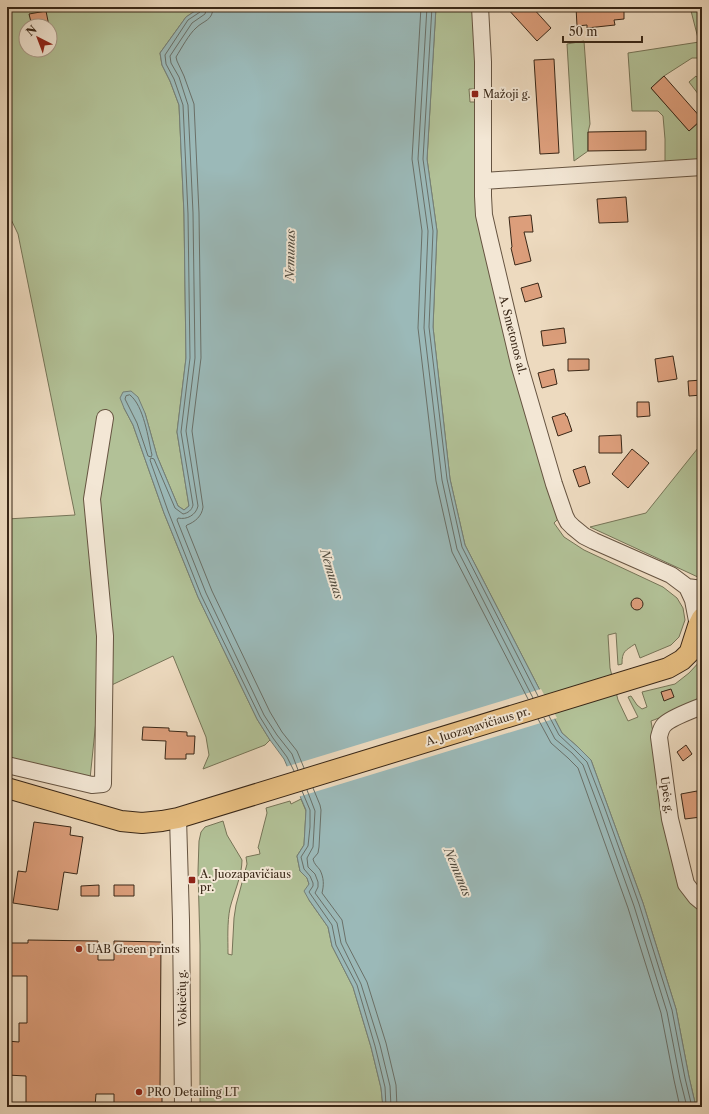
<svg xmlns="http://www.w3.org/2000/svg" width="709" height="1114" viewBox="0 0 709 1114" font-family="'Libre Caslon Text',serif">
<rect width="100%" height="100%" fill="#eddabf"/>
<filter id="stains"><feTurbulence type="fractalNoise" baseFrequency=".005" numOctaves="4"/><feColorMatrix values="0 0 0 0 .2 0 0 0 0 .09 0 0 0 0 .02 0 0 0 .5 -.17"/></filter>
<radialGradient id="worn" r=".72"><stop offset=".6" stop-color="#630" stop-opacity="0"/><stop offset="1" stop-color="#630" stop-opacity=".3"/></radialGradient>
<path fill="#b2c197" stroke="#767457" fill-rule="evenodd" d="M7 7H205L198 9 186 17 160 53 162 65 170 81 179 105 184 214 186 358 177 432 189 506 184 510 178 506 157 456 145 413 124 408 133 425 164 513 198 597 257 719 270 740 265 745 203 769 209 755 206 737 173 656 99 691 90 779 7 758V519L75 515 18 234 7 211ZM26 26H50V50H26Z
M436 7H474L477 89H469L470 102H477L476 168 558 519 554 523 564 537 584 550 663 587 677 598 683 608 685 620 679 637 671 645 640 658 635 644C625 651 622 651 622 664L618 665 616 633 608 635 610 668 618 700 628 721 638 717 628 697 631 696 637 705 642 709 647 707 642 692 675 684 689 673 702 659V702L651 721 667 815 700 905 702 916V1107H696L689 1077 676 1009 643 903 591 760 578 747 562 733 465 545 450 479 433 327 437 231 427 159Z
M690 7H702V58H692L664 76 651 88 689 131 702 120V161L665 163V139L663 116 658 111H632L628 53 699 42Z
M584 41 590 124 588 132V151L574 161 567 44Z
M696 76 702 83V99L689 82Z
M702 443V578H700L590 527 646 513Z
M301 799 306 811 304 845 297 856 300 871 307 878 309 884V900L328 927 332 946 353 987 371 1047 381 1088 383 1107H201L200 1102V945L198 871 199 841 201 832 205 827 223 821 227 835 242 860C242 876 234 892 230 908 227 923 228 939 228 954L232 955 234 918 236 905 247 864 246 857 260 854 259 849 258 848 267 813 266 808 290 801 291 804Z"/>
<path fill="#9bb9b8" stroke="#747f78" d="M205 7H436L427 159 437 231 433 327 450 479 465 545 562 733 578 747 591 760 643 903 676 1009 689 1077 696 1107H383L381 1088 371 1047 353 987 332 946 328 927 309 900 304 891 309 884 307 878 300 871 297 856 304 845 306 810 284 759 270 740 257 719 198 597 164 513 133 425 124 408 120 398 123 392 131 391 138 397 145 413 157 456 178 506 184 510 189 506 177 432 186 358 184 214 179 105 170 81 162 65 160 53 186 17 198 9Z"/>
<path fill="#eddabf" d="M541 689 557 718 298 797 285 767Z"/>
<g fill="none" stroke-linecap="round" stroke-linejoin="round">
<path stroke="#6a7068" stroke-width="1" d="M202 7 200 12 188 20 165 55 166 64 174 79 183 105 188 214 190 358 181 432 193 505C192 510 188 513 183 514L175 508 154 459 151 458 150 460 168 511 201 595 260 717 273 738 287 757 294 771
M207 7 205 14 192 23 170 56 171 63 179 77 188 105 193 213 195 358 186 431 198 506C196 515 187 520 178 518L177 520 206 593 264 715 277 735 292 754 298 770
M213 7C213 21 204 20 196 28 189 34 181 49 176 57L177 61 184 76 194 104 199 213 201 358 192 431 203 507C202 516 195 522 187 525L186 526 212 591 270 712 282 732 297 751 304 768
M421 7 412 159 422 231 418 328 436 481 452 552 528 699
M427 7 418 159 428 231 424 328 442 480 457 549 533 698
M432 7 423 159 433 231 429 327 447 479 462 547 538 696
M130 395C144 406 148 438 152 455L151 457 148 456 137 423 125 399 126 396Z
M549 716 559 735 575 750 587 762 604 806 639 904 672 1010 685 1078 692 1107
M544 718 555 739 572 753 583 765 599 808 634 906 667 1012 680 1079 687 1107
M538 719 551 743 568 758 578 768 628 908 661 1013 674 1080 680 1107
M313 788 320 805 321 810 319 847 318 853 313 859C314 864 317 866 320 870 324 878 324 885 322 893L342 920 346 942 367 982 386 1043 396 1085 397 1107
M307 790 315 811 313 847 307 858 308 867 315 874 318 882V887L315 893 337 923 341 943 361 984 380 1045 390 1086 391 1107
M302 791 310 810V827L308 846 301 857 304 869 310 876 313 883V886L309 892 332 925 336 945 357 985 375 1046 385 1087 386 1107"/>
</g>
<path fill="#dc9e7b" stroke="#392717" d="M506 7H532L551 28 537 41Z
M576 7H624V19L614 20 615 25 587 28V25L577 26Z
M46 11 49 26H32L29 14Z
M554 59 559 153 540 154 534 60Z
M664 76 702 119 689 131 651 88Z
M646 131V150L588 151V132Z
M626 197 628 222 599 223 597 199Z
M531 215 533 232H524L531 261 515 265 511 248 512 247 509 217Z
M538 283 542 297 525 302 521 288Z
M564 328 566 343 543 346 541 331Z
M673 356 677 379 658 382 655 359Z
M568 359H589V370L568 371Z
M554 369 557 384 542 388 538 373Z
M702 380V395L689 396 688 381Z
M637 402H649L650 416 637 417Z
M565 413 566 416H567L572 431 558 436 552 417Z
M621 435 622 453H599V436Z
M632 449 649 463 628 488 612 474Z
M585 466 590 483 579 487 573 470Z
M631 604a6 6 0 1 1 12 0a6 6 0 1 1-12 0Z
M671 689 674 697 664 701 661 692Z
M143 727 169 728V731L187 732V736H195L194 754H186V759H165L166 741 142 740Z
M686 745 692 754 683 761 677 752Z
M697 791 701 817 685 819 681 794Z
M34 822 71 827 70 835 83 837 77 874 64 872 58 910 13 903 18 871 26 872Z
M99 885V896H81V886Z
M114 885H134V896H114Z
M28 940 98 941V960H114V941L161 942 160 1092H162V1107H114V1094H96L95 1107H26V1076L7 1075V1041L19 1042V1023H27V976H7V943H28Z"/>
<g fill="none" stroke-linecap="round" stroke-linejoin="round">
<defs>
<path id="minor" d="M480 7 483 62V196L484 215 489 237 519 364 554 484 565 516 568 522 573 527 584 536 594 541 671 575 687 587 702 589
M483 181 702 167
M687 587 693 600 698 626
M702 706C693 710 670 718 664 725 661 728 660 733 659 737L670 819 686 884 696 897 702 902
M7 765 92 785 103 784 105 636 92 499 105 418
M178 818 181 920 183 1107"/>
<path id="major" d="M690 651 698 626 702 618
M7 788 121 821 142 823 162 821 178 818 668 668 682 660 702 640"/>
</defs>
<use href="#minor" stroke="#665441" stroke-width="18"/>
<use href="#major" stroke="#392717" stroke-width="22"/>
<use href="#minor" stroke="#f3e7d5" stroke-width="16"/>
<use href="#major" stroke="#e6bd80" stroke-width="20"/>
</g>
<g fill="#8f2418" stroke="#f3e7d5" stroke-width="1.5">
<rect x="471" y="90" width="8" height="8" rx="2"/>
<rect x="188" y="876" width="8" height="8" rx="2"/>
<circle cx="79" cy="949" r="4"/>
<circle cx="139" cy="1092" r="4"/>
</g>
<g text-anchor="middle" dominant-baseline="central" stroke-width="4" stroke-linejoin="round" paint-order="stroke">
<g font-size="11" fill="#392717" stroke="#f3e7d5" text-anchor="start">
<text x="483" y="94">Mažoji g.</text>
<text x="200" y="874">A. Juozapavičiaus<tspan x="200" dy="13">pr.</tspan></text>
<text x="87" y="949">UAB Green prints</text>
<text x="147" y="1092">PRO Detailing LT</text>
</g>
<g font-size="11" fill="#392717" stroke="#f3e7d5">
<text transform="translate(513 335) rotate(76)">A. Smetonos al.</text>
<text transform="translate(478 726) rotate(-17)">A. Juozapavičiaus pr.</text>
<text transform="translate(667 795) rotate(82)">Upės g.</text>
<text transform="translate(182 998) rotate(-91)">Vokiečių g.</text>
</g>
<g font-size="12" font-style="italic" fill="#524c3f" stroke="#f3e7d5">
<text transform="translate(290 255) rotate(-89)">Nemunas</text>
<text transform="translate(332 574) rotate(73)">Nemunas</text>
<text transform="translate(458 872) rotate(67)">Nemunas</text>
</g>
</g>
<rect width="709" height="1114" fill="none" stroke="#eddabf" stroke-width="24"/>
<rect x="8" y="8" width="693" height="1098" fill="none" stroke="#392717" stroke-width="2"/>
<rect x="12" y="12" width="685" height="1090" fill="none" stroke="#392717"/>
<g transform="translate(38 38) rotate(318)"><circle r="19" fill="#f3e7d5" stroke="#a99a89"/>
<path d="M0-3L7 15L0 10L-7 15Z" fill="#8f2418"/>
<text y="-6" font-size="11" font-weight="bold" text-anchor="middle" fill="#392717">N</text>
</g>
<path d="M563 36v6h79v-6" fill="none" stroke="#392717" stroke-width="2"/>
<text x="569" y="36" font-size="12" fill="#392717" stroke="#f3e7d5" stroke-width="3" paint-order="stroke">50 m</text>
<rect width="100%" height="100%" filter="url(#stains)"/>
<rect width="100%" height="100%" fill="url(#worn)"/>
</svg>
